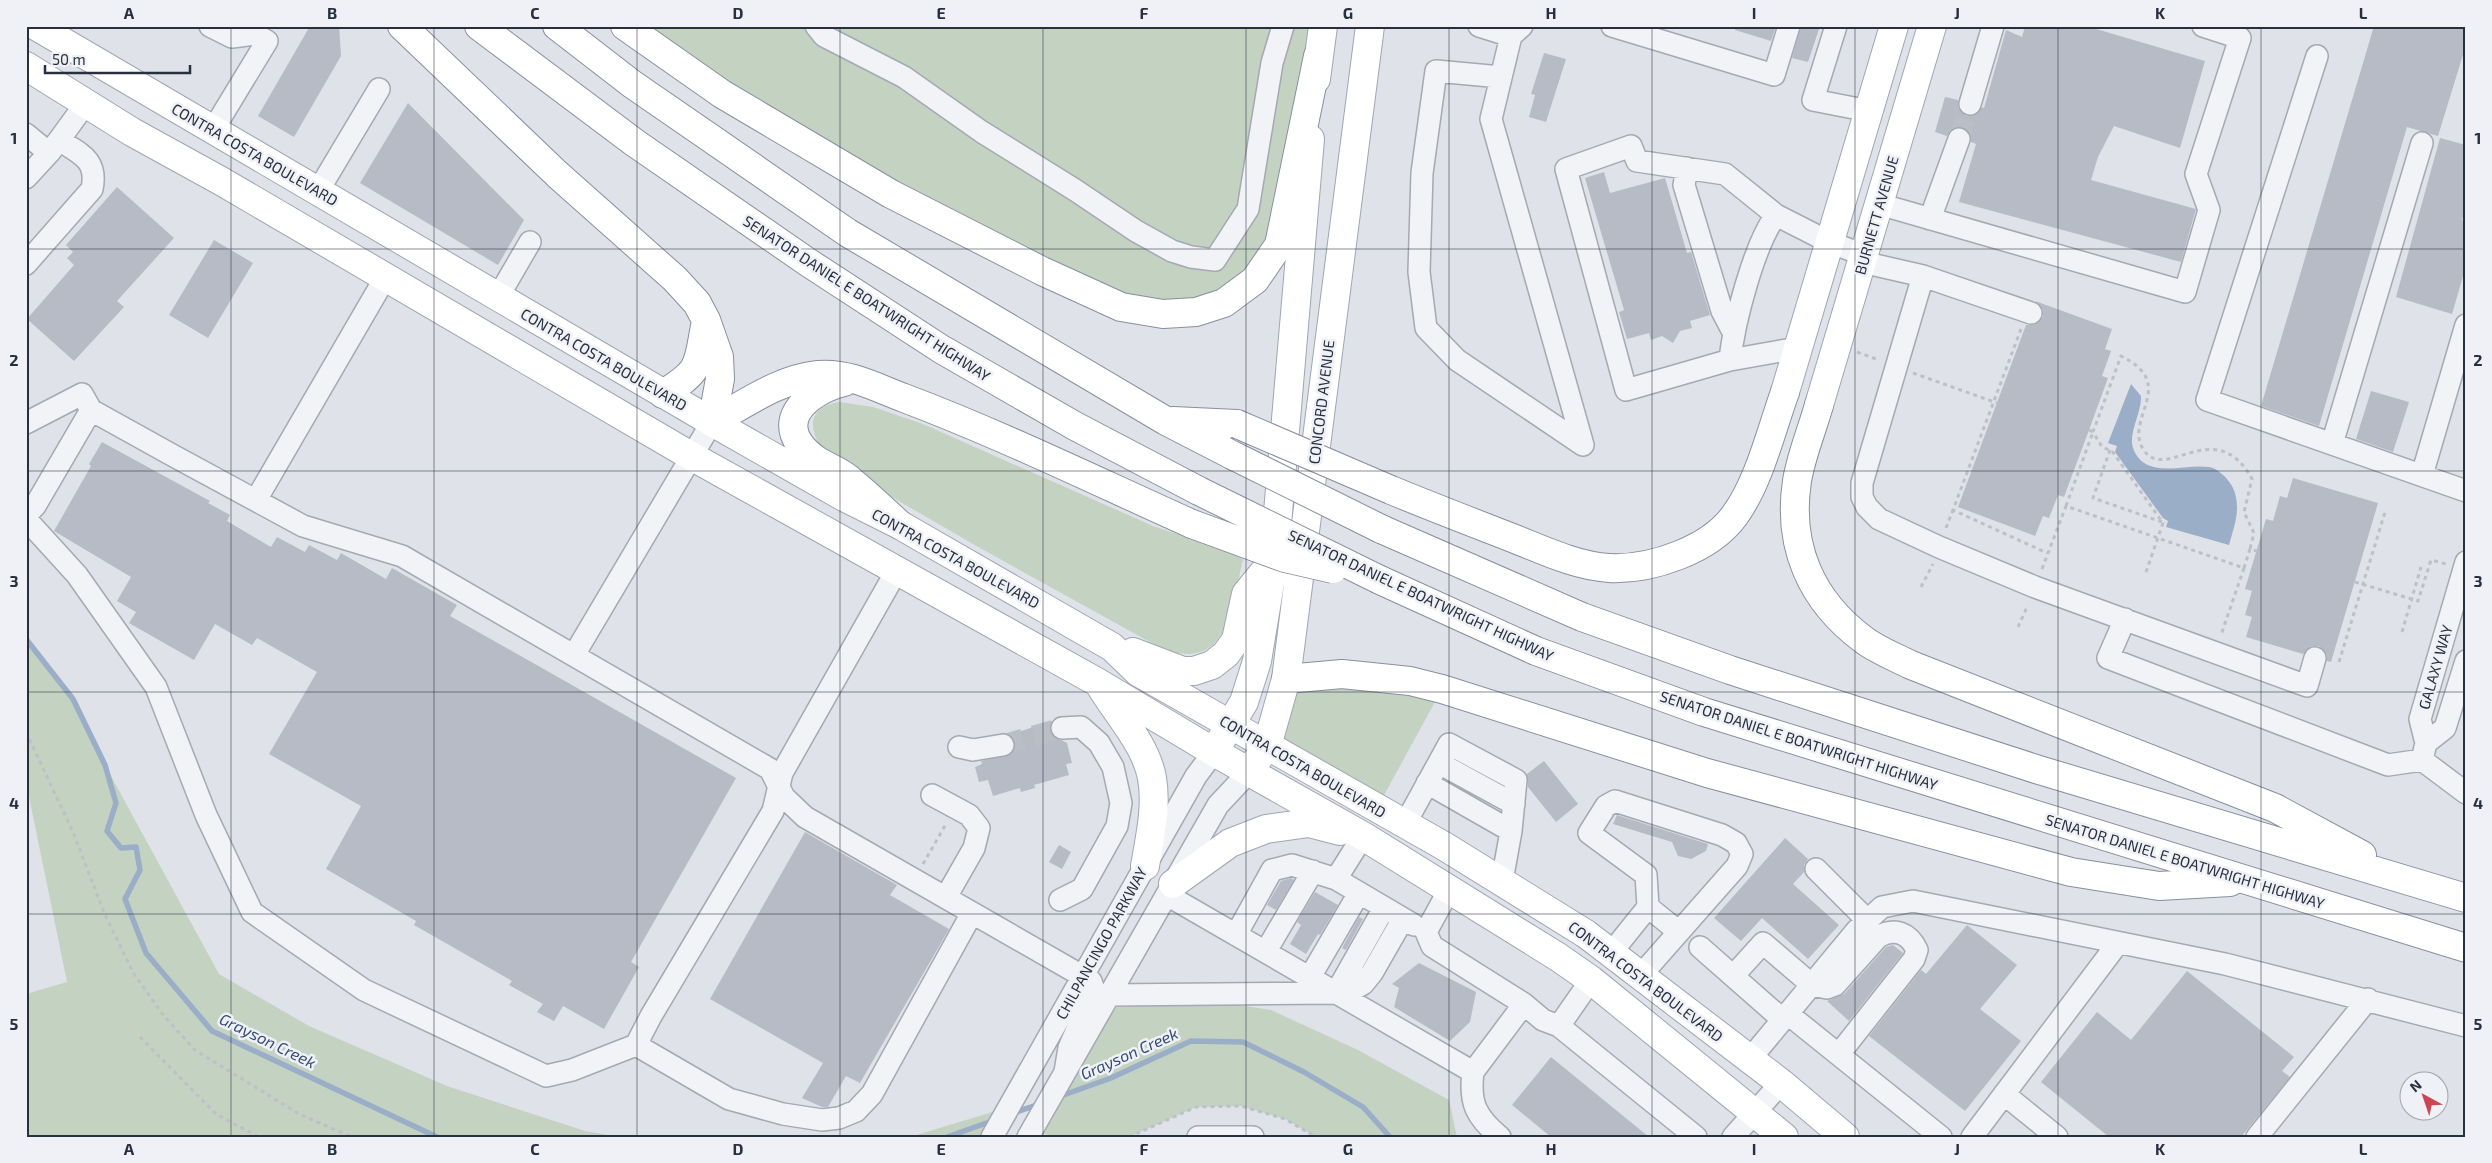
<svg xmlns="http://www.w3.org/2000/svg" width="2492" height="1163" viewBox="0 0 2492 1163" font-family="'Exo 2',sans-serif">
<rect width="100%" height="100%" fill="#dfe2e8"/>
<path fill="#c4d2c1" d="M625 26H1323L1318 56 1255 280 1163 314 1042 271Z
M839 402 873 407 923 424 1153 526 1213 546 1243 559C1232 607 1228 676 1159 647L980 548 833 463C813 442 798 409 839 402Z
M26 639 73 699 105 765 219 974 309 1026 447 1086 585 1131 620 1137H26V994L67 982 26 782Z
M1286 679 1442 689 1377 808 1267 746Z
M1221 1002 1271 1010 1358 1050 1449 1100 1457 1137H1316L1285 1119 1241 1106 1196 1107 1129 1137H1057L1031 1131 1102 1008Z
M1009 1107 992 1137H910Z"/>
<path fill="#9baec8" d="M2131 384 2141 396C2142 412 2128 433 2133 448 2145 481 2185 463 2209 467 2217 468 2226 477 2230 483 2235 490 2237 499 2237 508 2237 520 2232 534 2229 545L2166 527 2168 521 2163 518 2115 452 2117 446 2108 443Z"/>
<g fill="none" stroke-linecap="round" stroke-linejoin="round">
<path stroke="#9baec8" stroke-width="5.5" d="M26 639 73 699 105 765 116 803 107 831 121 848 136 847 140 870 125 899 146 953 212 1031 437 1137
M1058 1097 1111 1078 1191 1041 1243 1042 1304 1072 1363 1107 1390 1137
M1013 1113 1040 1104
M947 1137 995 1120"/>
</g>
<path fill="#b7bbc5" d="M310 26H339L341 56 294 137 258 116Z
M1736 26H1776L1771 41 1735 30Z
M1801 26H1820L1808 62 1792 58Z
M2025 26H2086L2205 61 2180 148 2114 126 2098 157 2091 180 2196 209 2181 262 1959 202 1976 144 1971 142 1969 131 1963 127 1951 129 1947 136 1935 132 1945 97 1958 100V107L1966 116 1978 113 1982 107 1984 108 2006 30 2022 37Z
M2374 26H2458L2466 28V45L2438 136 2407 127 2319 426 2261 406Z
M1544 53 1566 59 1546 122 1529 117 1535 95 1531 94Z
M408 103 524 220 498 265 360 183Z
M2440 138 2466 145V207L2462 220 2466 222V266L2452 314 2396 297Z
M1604 172 1610 193 1665 178 1687 253 1691 252 1710 315 1690 321 1692 328 1680 331 1673 343 1662 336 1651 340 1649 333 1627 339 1619 312 1624 310 1585 178Z
M117 187 174 238 117 301 124 307 74 361 27 319 74 265 67 258 73 252 66 245Z
M214 240 253 263 208 338 169 315Z
M2035 301 2112 329 2105 349 2111 351 2102 376 2108 378 2089 430 2064 497 2058 495 2049 518 2043 516 2035 536 1958 507 2026 325H2034L2043 317V310Z
M2371 391 2409 402 2393 452 2356 439Z
M102 442 210 501 208 503 230 515 227 521 271 547 277 537 305 552 309 545 337 560 341 553 386 579 392 568 457 605 450 616 736 778 631 962 639 967 604 1029 563 1006 554 1021 537 1012 543 1004 509 985 512 981 414 925 416 921 326 869 361 806 269 754 317 672 257 638 252 645 215 624 194 660 129 623 136 612 117 601 131 577 54 531 91 466 89 464Z
M2293 478 2378 503 2331 662 2327 661V655L2319 646H2312L2303 654 2246 637 2252 617 2245 615 2252 591 2245 589 2266 519 2273 521 2280 496 2287 498Z
M1052 721 1050 728 1052 735 1067 743 1072 763 1066 764 1069 775 1034 785 1035 788 1021 792 1020 788 993 796 988 780 979 782 975 767 982 764 981 761 1011 754 1015 743 1009 735Z
M1544 761 1578 804 1556 822 1528 787 1527 774Z
M1617 815 1708 844 1706 851 1691 859 1678 856 1672 842 1613 824Z
M805 832 897 885 890 895 949 929 860 1083 846 1076 828 1107H822L802 1098 823 1063 710 999Z
M1785 838 1808 859 1804 865V872L1793 884 1839 925 1808 959 1762 918 1741 941 1714 918Z
M1059 845 1071 852 1062 869 1049 862Z
M1291 878 1294 880 1276 910 1267 905 1281 881Z
M1315 892 1338 905 1320 935 1318 934 1306 954 1290 944 1301 925 1297 922Z
M1359 917 1363 919 1346 950 1342 948Z
M1967 925 2017 965 1980 1009 2021 1041 1965 1111 1869 1036 1921 970 1926 974Z
M1893 945 1903 953 1849 1021 1827 1001 1844 994 1886 947Z
M1419 963 1476 992 1470 1022 1450 1041 1394 1007 1399 988 1392 984Z
M2187 971 2294 1057 2282 1071 2290 1077 2241 1137H2109L2041 1082 2097 1012 2131 1040Z
M1551 1057 1649 1137H1551L1512 1105Z"/>
<g fill="none" stroke-linecap="round" stroke-linejoin="round">
<path stroke="#babec6" stroke-width="21" stroke-dasharray="21 11" stroke-linecap="butt" d="M1959 139 1970 104
M1003 745 1062 728"/>
<defs>
<path id="minor" d="M210 26 232 37 255 34 267 41 213 130
M816 26 824 36 904 77 982 132 1075 190 1136 231 1172 251 1191 257 1215 260 1248 209 1272 63 1283 26
M1479 26 1511 36
M1612 26 1774 75 1789 26
M1836 26 1813 100 1869 111
M2317 56 2207 400 2466 491
M1501 77 1436 71 1422 173 1419 272 1426 328 1457 360 1583 445 1491 119 1511 36 1522 26
M1970 104 1993 26
M26 134 49 153 26 178
M59 140 86 103
M1631 146 1637 161 1725 174 1776 215C1754 245 1734 322 1730 360L1626 390 1566 169Z
M1687 168 1684 185 1722 311 1733 332
M318 191 379 89
M1879 204 2185 292 2209 210 2196 174 2240 38 2203 26
M1776 215 1829 242 1864 255
M1930 219 1959 139
M1862 262 1923 276
M26 264 92 189C98 160 81 154 59 140L49 153
M498 297 530 242
M2031 313 1923 276 1862 483V497L1867 507 1879 519 1939 547 2035 587 2307 686 2315 658
M1730 360 1798 348
M26 423 82 394 91 410 172 455 303 526 402 556 770 769 784 797 805 817 1091 981 1094 990 1069 1048 1065 1072
M2332 444 2422 143
M2422 475 2466 325
M256 500 385 278
M26 515 35 506 91 410
M26 519 77 575 156 687 206 815 252 912 364 990 546 1076 572 1070 636 1045 651 1016 773 811 782 773 897 570
M2125 619 2108 658 2388 765 2422 760 2466 793
M574 655 712 422
M2426 743 2445 728 2466 661
M959 747 973 750 1003 745
M2422 760 2426 743 2420 719 2466 562
M1439 763 1514 804
M1427 783 1511 831 1502 881
M932 795 969 815 979 828 974 848 946 897
M1405 824 1449 744 1516 780 1511 831
M1816 869 1867 920
M1336 879 1363 836
M1449 890 1426 932 1432 946 1524 1004 1543 1020 1559 1026 1696 1137
M1167 895 1473 1072C1469 1103 1476 1117 1500 1137
M1060 900 1082 889 1117 826 1121 803 1113 767 1099 743 1081 727 1062 728
M1648 907 1679 932
M1236 935 1272 870 1292 865 1336 879 1414 925
M1700 947 1783 1020
M1266 951 1313 871
M1611 953 1648 907 1646 875 1589 833 1606 806 1615 801 1722 835 1736 843 1742 854 1737 866 1641 975
M1733 976 1763 943 1812 985 1827 988 1835 985 1878 937C1895 927 1909 933 1917 950L1914 959 1839 1054
M1310 977 1359 893
M1336 993 1384 908
M1109 995 1336 993 1356 988 1363 984 1372 973 1403 919
M1788 1014 1941 1137
M1559 1026 1591 980
M636 1045 729 1099 783 1114 822 1120 839 1118 856 1111 872 1094 972 913
M1750 1059 1857 930 1882 907 1913 901 2225 964 2466 1026
M1473 1072 1524 1004
M2004 1094 2057 1137
M992 1137 1196 776 1214 752
M1028 1137 1218 805 1249 772
M1198 1137H1253
M1733 1137 1781 1083
M1972 1137 2118 943
M2257 1137 2368 999"/>
<path id="major" d="M36 26 712 422 844 497 900 525 1112 647 1138 672 1444 846 1586 934 1781 1083 1845 1137
M26 66 132 132 221 181 691 456 1097 682 1214 752 1363 836 1558 957 1591 980 1784 1137
M1316 79 1323 26
M1785 392 1894 26
M1819 405 1932 26
M1133 652 1183 671H1194L1212 665 1226 654 1236 640 1246 594 1272 562
M1101 687C1118 715 1146 745 1152 778 1157 807 1150 837 1145 866
M1221 740 1244 702 1257 661 1274 559 1310 139
M1257 760 1267 746 1286 679 1370 26
M1173 884 1230 843 1266 829 1309 823 1340 831"/>
<path id="highway" d="M402 26 558 175 675 279 697 303 706 320 719 357 720 379 712 422
M479 26 635 143 809 263 941 349 1075 426 1199 491
M557 26 632 84 848 233 1166 421 1232 455
M625 26 722 94 891 194 1042 271 1121 307 1163 314 1196 312 1224 303 1255 280 1279 245 1318 56
M844 382C804 392 769 425 815 459 826 467 841 471 851 481 868 495 884 510 900 525
M663 394C703 369 697 366 706 321
M1819 405C1812 430 1801 456 1797 481 1787 546 1811 601 1864 640 1877 650 1895 657 1911 665L2275 808 2362 855
M1173 421 1237 424
M712 422C745 404 779 379 818 375 848 372 877 388 904 398 1002 435 1096 481 1192 524
M1391 490C1432 507 1474 523 1515 539 1545 551 1577 566 1609 568 1651 570 1710 550 1735 515 1759 482 1771 431 1785 392
M1381 529 1582 617 1730 670 2039 770 2466 898
M1380 580 1536 651 1704 712 2466 948
M1286 679 1342 674 1410 681 1442 689 1707 773 2071 872 2159 886 2230 882"/>
</defs>
<use href="#minor" stroke="#a4a9b2" stroke-width="24"/>
<use href="#major" stroke="#9fa6b4" stroke-width="30"/>
<use href="#highway" stroke="#878f9f" stroke-width="30"/>
<path stroke="#bdc0c7" stroke-width="3" stroke-dasharray="4 4" stroke-linecap="butt" d="M2021 329 1953 510 2047 553
M1857 352 1879 360
M1913 373 1997 403
M2110 450 2093 498 2162 522
M2066 506 2093 432 2089 430
M1946 528 1953 510
M2244 568 2250 549 2257 551
M2042 569 2066 506 2244 568 2221 635
M2146 572 2163 523 2112 451 2102 447 2093 432 2121 356C2179 384 2124 418 2143 449 2165 485 2215 412 2252 479L2244 512 2254 533 2250 549
M2355 582 2418 601 2431 560 2446 564
M1921 587 1933 564
M2018 627 2028 605
M2402 632 2421 567
M2339 662 2386 509
M26 732 73 832 105 915 134 974 164 1016 195 1050 299 1114 352 1137
M923 864 946 824
M140 1037 216 1114 259 1137
M1129 1137 1196 1107 1241 1106 1285 1119 1316 1137"/>
<use href="#minor" stroke="#f2f3f7" stroke-width="21"/>
<use href="#major" stroke="#fff" stroke-width="28"/>
<use href="#highway" stroke="#fff" stroke-width="28"/>
<defs>
<path id="highway-bridge" d="M1237 424 1391 490
M1232 455 1381 529
M1199 491 1380 580
M1192 524 1285 558 1333 569"/>
</defs>
<use href="#highway-bridge" stroke="#878f9f" stroke-width="30" stroke-linecap="butt"/>
<use href="#highway-bridge" stroke="#fff" stroke-width="28"/>
</g>
<path fill="none" stroke="#28303f" stroke-width="1" stroke-opacity="0.55" d="M231 26V1137M434 26V1137M637 26V1137M840 26V1137M1043 26V1137M1246 26V1137M1449 26V1137M1652 26V1137M1855 26V1137M2058 26V1137M2261 26V1137M26 249H2466M26 471H2466M26 692H2466M26 914H2466"/>
<g text-anchor="middle" dominant-baseline="central" stroke-width="5" stroke-linejoin="round" paint-order="stroke">
<g font-size="15" fill="#28303f" stroke="#eff1f6">
<text transform="translate(255 154) rotate(30)">CONTRA COSTA BOULEVARD</text>
<text transform="translate(1876 215) rotate(-74)">BURNETT AVENUE</text>
<text transform="translate(867 298) rotate(33)">SENATOR DANIEL E BOATWRIGHT HIGHWAY</text>
<text transform="translate(604 359) rotate(30)">CONTRA COSTA BOULEVARD</text>
<text transform="translate(1321 402) rotate(-83)">CONCORD AVENUE</text>
<text transform="translate(956 558) rotate(29)">CONTRA COSTA BOULEVARD</text>
<text transform="translate(1421 595) rotate(25)">SENATOR DANIEL E BOATWRIGHT HIGHWAY</text>
<text transform="translate(2435 667) rotate(-74)">GALAXY WAY</text>
<text transform="translate(1799 740) rotate(18)">SENATOR DANIEL E BOATWRIGHT HIGHWAY</text>
<text transform="translate(1303 766) rotate(30)">CONTRA COSTA BOULEVARD</text>
<text transform="translate(2185 861) rotate(17)">SENATOR DANIEL E BOATWRIGHT HIGHWAY</text>
<text transform="translate(1101 943) rotate(-61)">CHILPANCINGO PARKWAY</text>
<text transform="translate(1646 981) rotate(37)">CONTRA COSTA BOULEVARD</text>
</g>
<g font-size="16" font-style="italic" fill="#334c72" stroke="#eff1f6">
<text transform="translate(268 1040) rotate(26)">Grayson Creek</text>
<text transform="translate(1129 1053) rotate(-24)">Grayson Creek</text>
</g>
</g>
<rect width="2492" height="1163" fill="none" stroke="#eff1f6" stroke-width="55"/>
<g transform="translate(2424 1096) rotate(320)"><circle r="24" fill="#eff1f6" stroke="#9fa4ad"/>
<path d="M0-4L9 19L0 12L-9 19Z" fill="#cb4653"/>
<text y="-8" font-size="14" font-weight="bold" text-anchor="middle" fill="#28303f">N</text>
</g>
<path d="M45 65v8h145v-8" fill="none" stroke="#28303f" stroke-width="2.5"/>
<text x="52" y="65" font-size="15" fill="#28303f" stroke="#eff1f6" stroke-width="4" paint-order="stroke">50 m</text>
<rect x="28" y="28" width="2436" height="1108" fill="none" stroke="#28303f" stroke-width="2"/>
<g font-size="16" text-anchor="middle" font-weight="bold" fill="#28303f">
<text x="129" y="19">A</text>
<text x="332" y="19">B</text>
<text x="535" y="19">C</text>
<text x="738" y="19">D</text>
<text x="941" y="19">E</text>
<text x="1144" y="19">F</text>
<text x="1348" y="19">G</text>
<text x="1551" y="19">H</text>
<text x="1754" y="19">I</text>
<text x="1957" y="19">J</text>
<text x="2160" y="19">K</text>
<text x="2363" y="19">L</text>
<text x="14" y="144">1</text>
<text x="2478" y="144">1</text>
<text x="14" y="366">2</text>
<text x="2478" y="366">2</text>
<text x="14" y="587">3</text>
<text x="2478" y="587">3</text>
<text x="14" y="809">4</text>
<text x="2478" y="809">4</text>
<text x="14" y="1030">5</text>
<text x="2478" y="1030">5</text>
<text x="129" y="1155">A</text>
<text x="332" y="1155">B</text>
<text x="535" y="1155">C</text>
<text x="738" y="1155">D</text>
<text x="941" y="1155">E</text>
<text x="1144" y="1155">F</text>
<text x="1348" y="1155">G</text>
<text x="1551" y="1155">H</text>
<text x="1754" y="1155">I</text>
<text x="1957" y="1155">J</text>
<text x="2160" y="1155">K</text>
<text x="2363" y="1155">L</text>
</g>
</svg>
